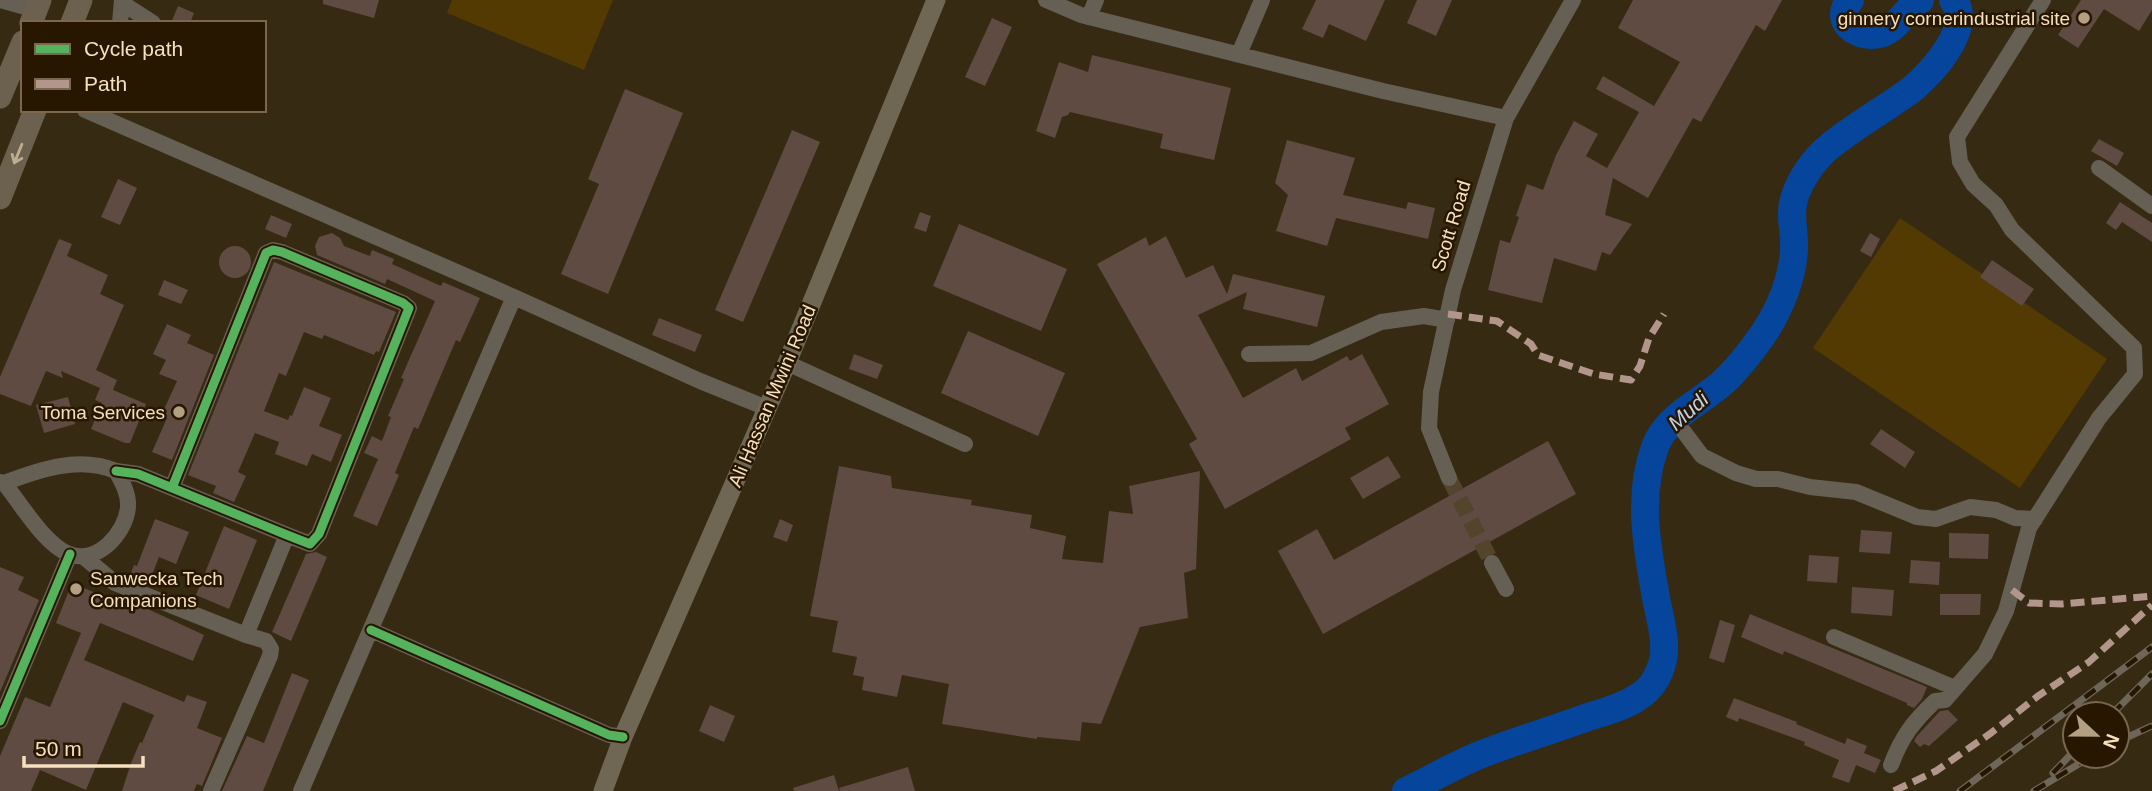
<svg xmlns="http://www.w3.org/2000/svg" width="2152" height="791" viewBox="0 0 2152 791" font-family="Helvetica,sans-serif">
<rect width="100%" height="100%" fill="#362a13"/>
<path fill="#533a03" d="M452 0H613L584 70 447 13Z
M1900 218 2107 359 2020 488 1813 348Z"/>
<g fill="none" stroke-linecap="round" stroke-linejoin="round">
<path stroke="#05459c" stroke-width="28" d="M1850 0C1831 23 1861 41 1883 33 1898 27 1906 9 1920 0
M1406 791C1434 778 1461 761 1490 751 1522 739 1555 729 1588 717 1604 712 1624 707 1638 697 1649 691 1657 679 1661 667 1669 647 1660 619 1656 598 1647 547 1637 496 1655 447 1666 417 1698 404 1721 384 1738 369 1753 349 1766 330 1781 306 1793 276 1794 248 1795 232 1789 215 1794 199 1800 179 1814 159 1830 146 1856 125 1885 109 1911 90 1931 74 1975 26 1953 0"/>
</g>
<path fill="#5f4b41" d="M323 0H379L374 18 323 4Z
M1316 0H1385L1366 41 1329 24 1323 38 1302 29Z
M1417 0H1452L1436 36 1407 23Z
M1633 0H1782L1765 31 1756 25 1701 122 1693 118 1648 198 1613 178 1605 215 1632 224 1610 255 1602 252 1596 271 1554 258 1542 303 1488 290 1500 240 1510 243 1519 217 1516 216 1527 184 1543 190 1556 155 1574 121 1598 134 1586 156 1607 168 1639 112 1596 89 1603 76 1654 106 1680 62 1618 28Z
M2081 0H2152V10L2139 31 2104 9 2078 48 2058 35Z
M178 6 194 13 190 23H171Z
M992 18 1012 27 985 86 965 77Z
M1092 55 1231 88 1214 160 1160 148 1163 134 1070 112 1068 115 1062 117 1055 138 1036 131 1059 62 1088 72Z
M625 89 683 113 608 294 561 274 599 184 588 179Z
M792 130 820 142 743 322 715 310Z
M2099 139 2124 153 2117 166 2091 151Z
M1287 140 1355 158 1343 195 1406 209 1408 202 1435 208 1428 239 1336 218 1327 246 1276 231 1288 195 1275 183Z
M118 179 137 188 120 225 101 217Z
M2120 202 2152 223V242L2122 222 2116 230 2106 223Z
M920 212 931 216 926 232 914 228Z
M271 215 292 224 286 238 265 229Z
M959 224 1067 269 1041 331 933 286Z
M332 233 340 238 344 246 370 256 372 250 394 259 392 264 441 286 443 282 480 298 460 342 456 340 418 429 414 427 395 473 399 475 377 526 353 516 378 459 364 453 372 436 382 441 391 417 388 416 404 379 401 378 435 301 387 279 385 284 317 255 315 246 319 237Z
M1870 233 1880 239 1871 257 1860 251Z
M1166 236 1186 278 1213 265 1227 294 1233 274 1325 296 1317 327 1243 309 1247 292 1198 315 1243 398 1296 368 1302 381 1347 356 1350 361 1362 354 1389 404 1345 428 1351 439 1225 509 1189 444 1197 439 1097 264 1146 237 1149 246Z
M59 239 72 244 67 256 108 275 100 294 124 305 96 370 117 380 113 390 146 404 130 443H125L91 429 102 403 95 400 100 388 61 371 63 378 46 371 31 406 0 394V377Z
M219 262a16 16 0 1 1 32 0a16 16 0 1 1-32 0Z
M1992 260 2034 289 2022 306 1980 277Z
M274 262 396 312 379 352 376 351 374 355 324 335 322 339 304 332 286 376 279 373 264 411 288 420 290 415 292 416 304 387 331 398 319 426 342 435 337 447 331 462 312 454 307 466 275 454 279 442 255 433 238 472 246 476 234 502 213 493 216 486 188 475Z
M164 280 188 290 181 304 158 295Z
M659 318 702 335 695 352 652 335Z
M167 324 191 335 187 343 214 355 172 460 152 452 167 418 161 416 177 381 159 374 166 360 153 354Z
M968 331 1065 373 1038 436 941 393Z
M854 354 883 365 877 379 849 369Z
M68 397 75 424 44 433 36 405Z
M1881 429 1915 452 1905 468 1870 444Z
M1548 441 1576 494 1323 634 1278 551 1317 529 1334 560Z
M1388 456 1401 477 1363 499 1350 478Z
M839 466 891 476 892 488 972 500 971 505 1032 515 1030 528 1066 536 1062 559 1103 563 1109 511 1133 514 1129 486 1200 471 1196 569 1184 573 1188 618 1140 627 1101 724 1082 722 1080 741 1037 737V739L942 724 949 684 902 675 897 697 862 690 864 677 853 675 857 657 832 652 838 621 810 616Z
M155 519 189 532 176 564 159 557 148 585 129 577 134 565 137 566Z
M780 519 793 525 787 542 773 537Z
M224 526 257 540 229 609 196 595Z
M1861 530 1892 532 1890 554 1859 552Z
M1949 533 1989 534 1988 559 1949 558Z
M316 552 327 557 291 641 272 632 306 554Z
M1809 555 1839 557 1837 583 1807 581Z
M1911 560 1940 562 1939 585 1909 583Z
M0 567 24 577 18 590 39 600 0 692Z
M72 583 120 603 122 597 204 635 193 661 100 623 84 660 184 702 187 695 207 702 197 728 222 738 202 786 197 784 194 791H122L131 763 140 742 142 743 154 715 123 702 86 790 40 770 31 791H0V756L25 697 50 707 81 633 56 623Z
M1852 587 1894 590 1892 616 1851 613Z
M1940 594H1981L1980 615H1940Z
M1750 614 1927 687 1922 699 1914 708 1907 705V703L1818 665 1784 651 1783 655 1741 637Z
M1720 620 1735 625 1724 663 1709 658Z
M292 673 309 680 263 791H222L247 736 264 743Z
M1734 698 1797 722 1796 724 1845 744 1847 738 1867 746 1864 753 1881 760 1875 773 1856 765 1849 783 1832 777 1839 760 1804 745 1805 742 1739 718 1738 722 1726 717Z
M710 705 735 716 724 742 699 731Z
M1948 710 1958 720 1929 746 1924 744 1920 747 1914 741 1917 736 1940 711Z
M908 767 915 791H840L839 788Z
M834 775 839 791H794L793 788Z"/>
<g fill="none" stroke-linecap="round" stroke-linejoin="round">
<path stroke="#53452c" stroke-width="16" stroke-dasharray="16 8" stroke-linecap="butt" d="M1449 478 1492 563"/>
<path stroke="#665f53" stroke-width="16" d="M0 0 36 10
M1046 0 1081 15 1383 91 1506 118
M122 3 153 23
M1089 17 1096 0
M120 23 122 0
M1239 54 1262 0
M85 110 514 297 700 381 767 408
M2099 168 2152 206
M1249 354 1311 353 1381 322 1424 316 1447 320
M787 363 965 444
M1684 432 1702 456 1736 473 1756 479H1778L1810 487 1856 492 1917 517 1936 519 1970 507 1996 510 2015 518 2035 519
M116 471 138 474 287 535 310 544 319 534 409 308 403 303 282 252 273 250 266 253 172 488
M1449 478 1429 428 1431 392 1453 290 1506 118 1573 0
M0 482 4 483C21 504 45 545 69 554 97 565 126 533 128 507 129 494 122 482 116 471 79 456 41 469 4 483
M84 557 115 583 246 635 266 641 271 649 270 656 211 791
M1492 563 1506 589
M371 630 609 735 623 737
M246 635 287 535
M1834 637 1955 688
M0 721 70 554
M1891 765C1902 736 1913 722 1935 701L1945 700 1985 654 2006 611 2029 528 2099 418 2135 374 2134 348 2012 230 1996 205 1973 184 1960 162 1957 137 2043 0
M301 791 514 297"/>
<path stroke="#6f6654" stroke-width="19" d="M603 791 623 737 787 363 936 0"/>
<path stroke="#6c614e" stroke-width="23" d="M31 23 40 0
M72 23 81 0
M0 97 23 42
M0 198 35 110"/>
<defs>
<path id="rail" d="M2112 714 2152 674
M2117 742 2152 726
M2053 773 2075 750
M1960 791 2152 647
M2034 791 2092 756"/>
</defs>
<use href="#rail" stroke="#6e6659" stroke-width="7"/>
<use href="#rail" stroke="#271700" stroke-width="4.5" stroke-dasharray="13" stroke-linecap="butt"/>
<path stroke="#b2968c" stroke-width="7" stroke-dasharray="14 7" stroke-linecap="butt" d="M1448 314 1497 321 1531 344 1538 355 1594 374 1631 380 1640 366 1649 338 1664 314
M2012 590 2029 603 2062 604 2152 596
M1894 791 1936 771 1991 733 2038 696 2089 662 2152 605"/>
<defs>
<path id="cycleway" d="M116 471 138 474 287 535 310 544 319 534 409 308 403 303 282 252 273 250 266 253 172 488
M371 630 609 735 623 737
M0 721 70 554"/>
</defs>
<use href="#cycleway" stroke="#271700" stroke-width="13"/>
<use href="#cycleway" stroke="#56b35d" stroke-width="9"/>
</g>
<defs><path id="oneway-shaft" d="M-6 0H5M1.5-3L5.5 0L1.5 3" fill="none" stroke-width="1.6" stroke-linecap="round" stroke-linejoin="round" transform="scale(1.75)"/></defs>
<use stroke="#bfad91" href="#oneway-shaft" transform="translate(18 154) rotate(112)"/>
<g fill="#b3a082" stroke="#271700" stroke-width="2.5">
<circle cx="2084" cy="18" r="7"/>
<circle cx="179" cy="412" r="7"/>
<circle cx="76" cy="589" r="7"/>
</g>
<g text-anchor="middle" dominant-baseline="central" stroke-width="5" stroke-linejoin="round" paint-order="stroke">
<g font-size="19" fill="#f6e0bd" stroke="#271700" text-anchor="end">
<text x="2070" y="18">ginnery cornerindustrial site</text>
<text x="165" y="412">Toma Services</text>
<text x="90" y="578" text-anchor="start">Sanwecka Tech<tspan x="90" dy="22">Companions</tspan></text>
</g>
<g font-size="19" fill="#f6e0bd" stroke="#271700">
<text transform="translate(1451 226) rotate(-73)">Scott Road</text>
<text transform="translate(772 396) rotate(-67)">Ali Hassan Mwini Road</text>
</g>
<g font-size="21" font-style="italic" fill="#c0d1ea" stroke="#271700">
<text transform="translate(1688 411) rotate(-42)">Mudi</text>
</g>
</g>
<rect x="21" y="21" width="245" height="91" fill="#271700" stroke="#7a674c" stroke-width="2"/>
<rect x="35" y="44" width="35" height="10" fill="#56b35d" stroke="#7a674c" stroke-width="2"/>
<text x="84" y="56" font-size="21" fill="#f6e0bd">Cycle path</text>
<rect x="35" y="79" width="35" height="10" fill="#b2968c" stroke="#7a674c" stroke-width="2"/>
<text x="84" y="91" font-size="21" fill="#f6e0bd">Path</text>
<g transform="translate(2096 735) rotate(112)"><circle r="33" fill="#271700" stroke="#7a674c" stroke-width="2"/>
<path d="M0-5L12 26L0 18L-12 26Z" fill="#b3a082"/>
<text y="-10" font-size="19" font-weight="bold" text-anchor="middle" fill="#f6e0bd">N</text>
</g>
<path d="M24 756v10h119v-10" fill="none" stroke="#f6e0bd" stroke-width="3.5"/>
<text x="35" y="756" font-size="21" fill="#f6e0bd" stroke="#271700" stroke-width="5" paint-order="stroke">50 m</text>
</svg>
